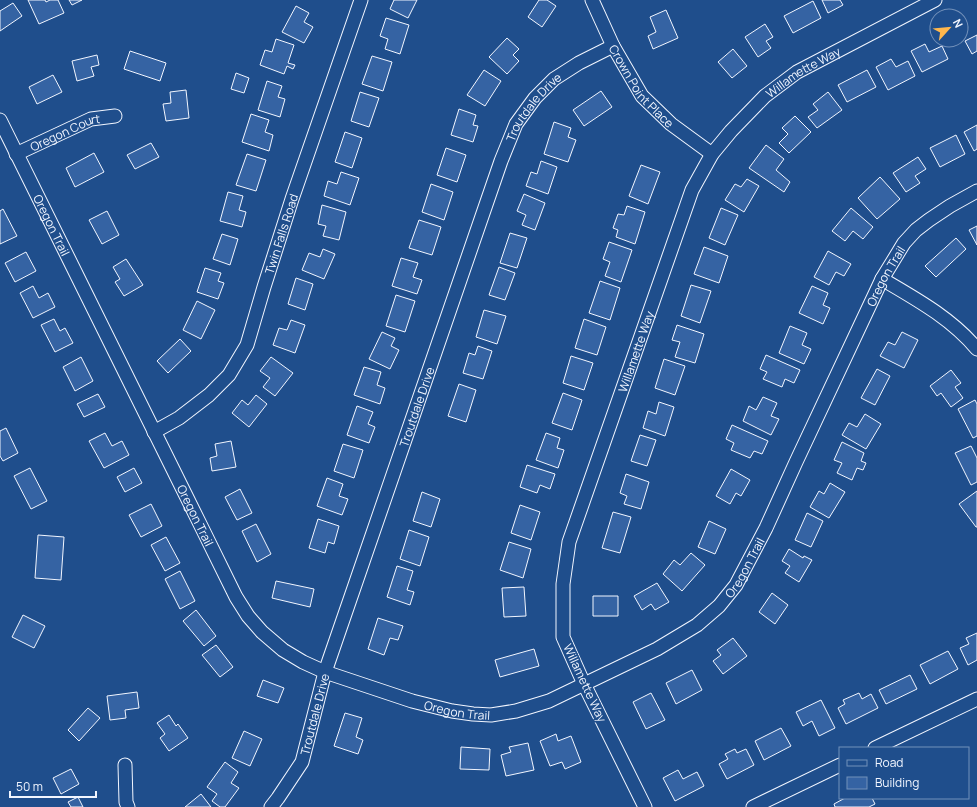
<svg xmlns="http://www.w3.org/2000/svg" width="977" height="807" viewBox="0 0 977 807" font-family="Manrope,sans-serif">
<rect width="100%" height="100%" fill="#1f4e8c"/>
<path fill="#3563a3" stroke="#f2f6ff" d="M28 0H45L46 2 50 0H58L64 13 39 24Z
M69 0H82L72 5Z
M394 0H417L408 18 390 9Z
M539 0H547L556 6 542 27 528 17Z
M822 0H840L843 5 828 13Z
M813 1 821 18 793 33 784 16Z
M13 3 22 16 0 31V11Z
M296 6 309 13 304 22 313 27 304 43 282 32Z
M666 10 678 38 653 49 648 36 656 32 650 17Z
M386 18 409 25 400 54 385 49 388 39 380 36Z
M765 24 773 37 766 41 771 48 758 57 745 37Z
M977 35V51L972 54 965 41Z
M507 38 519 49 513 55 519 61 507 74 489 57Z
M276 39 294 45 288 63 295 65 293 69 287 66 284 74 260 65 265 50 272 52Z
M925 44 929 52 942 46 948 59 922 72 911 51Z
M733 49 747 66 732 78 718 62Z
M130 51 166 63 160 81 124 69Z
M97 55 99 65 91 67 94 76 77 81 72 61Z
M372 56 392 62 383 91 362 84Z
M891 59 896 67 908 61 915 76 888 90 876 67Z
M484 70 501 81 485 106 467 95Z
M867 70 876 87 847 102 838 85Z
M236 73 249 78 244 93 231 89Z
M53 75 62 92 37 104 29 87Z
M267 81 282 86 278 97 285 99 280 117 258 110Z
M186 90 189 118 166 121 163 104 171 103 170 92Z
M601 91 612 107 584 126 573 110Z
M360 92 379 98 369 127 351 121Z
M828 92 842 110 817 128 808 117 818 110 813 104Z
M459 109 476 115 473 125 478 126 473 142 451 135Z
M251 114 269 120 265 132 273 135 269 151 242 142Z
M795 116 811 132 789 153 779 143 788 134 782 128Z
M554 122 571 128 568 137 576 140 568 162 544 154Z
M977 125V149L974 151 964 132Z
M345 132 362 138 352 168 335 162Z
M956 135 965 154 940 167 930 148Z
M151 143 159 157 135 169 127 155Z
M766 145 784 159 776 170 790 182 784 192 749 168Z
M446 148 466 155 457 182 437 175Z
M94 153 104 172 75 187 66 168Z
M247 154 266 160 256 191 236 185Z
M918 157 926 169 915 176 920 183 906 192 893 173Z
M541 161 557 167 548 194 526 186 531 172 537 174Z
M641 165 660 172 648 204 629 196Z
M341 172 359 178 350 205 324 196 328 181 337 184Z
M880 177 900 199 877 219 858 198Z
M747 179 759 186 744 212 725 200 735 184 741 187Z
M431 184 453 192 444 220 422 212Z
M228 192 243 196 239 210 246 212 242 227 220 221Z
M524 194 545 203 535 230 522 225 526 215 517 211Z
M322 205 346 212 339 240 323 236 326 226 318 224Z
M627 206 645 212 635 244 616 237 618 230 613 228 618 214 624 215Z
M721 208 738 215 725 245 709 238Z
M851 208 873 227 863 239 853 231 845 241 832 231Z
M3 209 17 236 0 244V211Z
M107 211 119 235 102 244 89 220Z
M419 220 441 227 432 255 409 248Z
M977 226V245L969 230Z
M510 233 527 238 517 268 500 263Z
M222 234 238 239 230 265 213 259Z
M956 238 966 249 936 277 925 266Z
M609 242 632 250 621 282 605 276 610 262 603 259Z
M704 247 728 256 719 283 694 274Z
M323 249 335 254 324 279 302 270 309 253 320 257Z
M828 251 851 264 844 276 836 272 829 285 814 277Z
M26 252 36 271 15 282 5 263Z
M401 258 418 263 413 277 422 280 417 294 392 286Z
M126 259 143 285 124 296 115 282 120 279 113 267Z
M499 267 515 273 505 300 489 295Z
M205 268 221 273 218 281 224 283 218 299 197 292Z
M296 278 313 284 305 310 288 304Z
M600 281 620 288 610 320 589 313Z
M691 285 711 291 700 323 681 316Z
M33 286 39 298 48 293 55 307 33 318 20 293Z
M812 286 828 293 823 305 830 308 823 324 799 313Z
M396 295 415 301 405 332 386 326Z
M197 301 215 310 201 339 183 330Z
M484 310 506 316 497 344 476 337Z
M54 319 60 331 65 328 73 343 55 352 41 325Z
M584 319 606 327 597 355 575 348Z
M291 320 305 325 295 353 273 345 279 328 287 330Z
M677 325 704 334 695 363 675 357 680 342 672 340Z
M790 326 807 333 802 345 811 349 804 364 779 353Z
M382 332 395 338 391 346 399 350 390 369 369 359Z
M902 332 918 340 904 368 880 356 888 342 895 345Z
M180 339 191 351 168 373 157 361Z
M478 346 492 351 483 379 463 373 469 353 475 355Z
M766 355 800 370 794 383 785 379 782 387 763 379 767 372 760 369Z
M571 356 593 363 584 390 563 383Z
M81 357 93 381 75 391 63 367Z
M271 357 293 373 275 396 263 387 270 378 260 371Z
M664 359 685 366 675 395 655 388Z
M364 367 381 372 377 385 385 388 380 404 354 395Z
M877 369 890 376 875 405 861 398Z
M951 370 961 383 955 387 963 398 951 407 941 393 937 396 930 386Z
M459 384 476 390 466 422 448 416Z
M563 393 582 400 572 430 552 423Z
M98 394 105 407 84 417 77 404Z
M256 395 267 404 249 427 232 413 242 400 248 405Z
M763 397 777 403 771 416 779 419 771 435 743 421 749 406 756 410Z
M975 400 977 404V436L973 438 958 409Z
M659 402 674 407 665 436 643 428 648 411 656 414Z
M357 406 373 412 368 424 375 427 369 443 347 435Z
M865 414 881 424 866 449 842 435 849 423 857 427Z
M732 425 768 441 762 454 754 451 750 458 731 450 734 443 726 439Z
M6 428 18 453 3 461 0 456V431Z
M105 433 112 446 122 441 129 455 104 468 89 441Z
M546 433 560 438 557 448 564 450 558 468 536 460Z
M640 435 656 440 647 466 631 461Z
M231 441 236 467 212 471 210 458 217 456 215 444Z
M842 442 864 453 861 461 866 463 863 470 857 468 852 480 837 473 842 463 834 460Z
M343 444 363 450 354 478 334 471Z
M971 446 977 458V482L971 485 955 453Z
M527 465 555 474 550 489 540 485 537 493 520 487Z
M30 468 47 501 31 509 14 476Z
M134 468 142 483 125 492 117 477Z
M731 469 750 480 741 496 736 493 730 504 716 496Z
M626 474 649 482 641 509 624 504 627 496 620 493Z
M327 478 343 484 339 496 348 499 342 515 317 506Z
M830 483 845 492 829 518 810 507 819 491 824 494Z
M240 489 252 513 237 520 225 497Z
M977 491V527H976L959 504Z
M422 492 440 499 431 527 413 521Z
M151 504 162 526 141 537 129 515Z
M520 505 540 512 531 540 511 533Z
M613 512 631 517 620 553 602 548Z
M807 513 823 521 811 547 795 540Z
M318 519 339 526 334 544 328 542 325 553 309 548Z
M709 521 726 529 715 554 698 547Z
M256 524 271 554 257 562 242 531Z
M409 530 429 537 420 566 400 559Z
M38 535 64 537 61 580 35 578Z
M166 537 180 563 165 571 151 545Z
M509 542 531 549 523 578 500 570Z
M789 549 803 558 804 556 812 560 799 582 785 573 790 566 782 561Z
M691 553 705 565 682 591 663 574 674 560 680 565Z
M397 566 413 571 407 590 414 592 410 605 387 597Z
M180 571 195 601 180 609 165 579Z
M276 581 314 589 310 607 272 598Z
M657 583 669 602 655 610 651 604 642 610 634 596Z
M524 587 526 616 504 617 502 588Z
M772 593 788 605 775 624 759 612Z
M593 596H618V616H593Z
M196 610 216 636 204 646 183 621Z
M23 615 45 626 34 648 12 637Z
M378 618 403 626 398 640 390 638 384 655 368 649Z
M977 633V660L968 665 960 648 969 644 966 638Z
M733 638 747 656 723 674 713 661 721 655 717 650Z
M216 645 233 667 220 677 202 655Z
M534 649 539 666 500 677 495 660Z
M948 651 958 669 930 684 920 665Z
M692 670 702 690 676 704 666 683Z
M910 675 917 689 886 704 879 690Z
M263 680 284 688 278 703 257 696Z
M137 692 139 708 125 710 126 718 110 720 107 696Z
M651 693 665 720 646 729 633 702Z
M859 693 862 699 871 694 878 708 846 724 838 708 845 704 843 700Z
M821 700 835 728 819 736 812 721 803 726 796 712Z
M88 708 100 718 79 741 68 730Z
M345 713 362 718 356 737 363 740 358 754 334 746Z
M169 715 176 726 178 724 188 738 169 751 160 738 165 734 157 723Z
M781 728 791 746 764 760 755 741Z
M244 731 262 739 250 766 232 758Z
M556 734 558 741 571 736 581 762 565 769 562 762 550 766 540 741Z
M528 743 534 770 506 776 501 755 511 752 509 747Z
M461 747 490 749 489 770 460 769Z
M735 749 737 753 746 749 754 765 727 779 719 764 728 759 725 754Z
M225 762 238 772 231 783 239 788 225 807H220L212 801 217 794 207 787Z
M71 769 79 784 61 794 53 778Z
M678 770 683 779 697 772 704 786 675 801 663 778Z
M201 794 211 807H185Z
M78 797 83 807H71L68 802Z
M845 798H872L875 804 869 807H835L834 804Z"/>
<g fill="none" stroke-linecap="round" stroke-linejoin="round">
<defs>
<g id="minor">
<path id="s1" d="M592 0 613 46 642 96 671 124 712 154"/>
<path id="s2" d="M0 120 202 528 236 597 248 616 262 632 283 650 303 662 325 672 412 701 452 711 473 714 491 715 516 711 549 701 657 649 697 625 719 606 736 585 766 528 796 462 882 279 904 243 916 230 929 220 950 206 977 191"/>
<path id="s3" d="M16 154 91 119 115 116"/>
<path d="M882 279C916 299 951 318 977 349"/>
<path id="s4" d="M154 432 179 418 209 395 229 375 247 345 264 287 292 199 361 0"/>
<path d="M875 748 977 699"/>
<path d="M125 765 126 802 128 807"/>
<path id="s5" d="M271 807 278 798 302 762 325 672 501 161 516 124 535 98 554 79 579 63 613 46"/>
<path id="s6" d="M645 807 584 684 563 637V584L569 542 692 190 712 154 731 131 765 96 797 72 935 0"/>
<path d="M753 807 840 765"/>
</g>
</defs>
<use href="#minor" stroke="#f2f6ff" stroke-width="15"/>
<use href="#minor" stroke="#1f4e8c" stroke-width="13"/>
</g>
<g text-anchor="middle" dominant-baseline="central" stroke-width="3" stroke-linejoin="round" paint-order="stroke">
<g font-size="12" fill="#f2f6ff" stroke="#1f4e8c">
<text stroke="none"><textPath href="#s6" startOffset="822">Willamette Way</textPath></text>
<text stroke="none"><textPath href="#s1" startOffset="100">Crown Point Place</textPath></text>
<text stroke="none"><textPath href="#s5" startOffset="752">Troutdale Drive</textPath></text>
<text stroke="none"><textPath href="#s3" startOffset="54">Oregon Court</textPath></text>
<text stroke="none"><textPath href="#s2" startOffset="117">Oregon Trail</textPath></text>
<text stroke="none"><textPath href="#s4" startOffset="246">Twin Falls Road</textPath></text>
<text stroke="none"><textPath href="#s2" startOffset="1449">Oregon Trail</textPath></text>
<text stroke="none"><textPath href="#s6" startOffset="486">Willamette Way</textPath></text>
<text stroke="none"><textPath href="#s5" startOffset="428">Troutdale Drive</textPath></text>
<text stroke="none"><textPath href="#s2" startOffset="441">Oregon Trail</textPath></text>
<text stroke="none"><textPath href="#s2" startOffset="1125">Oregon Trail</textPath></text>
<text transform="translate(585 683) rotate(65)">Willamette Way</text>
<text stroke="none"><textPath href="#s2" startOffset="789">Oregon Trail</textPath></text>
<text stroke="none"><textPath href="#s5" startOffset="104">Troutdale Drive</textPath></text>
</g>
</g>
<rect x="839" y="747" width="130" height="52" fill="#1f4e8c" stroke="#7391ba"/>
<rect x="847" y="760" width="20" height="6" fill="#1f4e8c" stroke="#7391ba"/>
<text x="875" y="767" font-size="12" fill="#f2f6ff">Road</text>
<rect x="847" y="777" width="20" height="12" fill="#3563a3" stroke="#7391ba"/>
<text x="875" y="787" font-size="12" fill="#f2f6ff">Building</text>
<g transform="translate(949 28) rotate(63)"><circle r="19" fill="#1f4e8c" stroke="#7391ba"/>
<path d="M0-3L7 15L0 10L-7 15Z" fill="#ffb74d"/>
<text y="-6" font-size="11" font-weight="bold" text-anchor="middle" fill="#f2f6ff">N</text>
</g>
<path d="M10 791v6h86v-6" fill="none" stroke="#f2f6ff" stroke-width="2"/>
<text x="16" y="791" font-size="12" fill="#f2f6ff" stroke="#1f4e8c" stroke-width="3" paint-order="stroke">50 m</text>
</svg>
